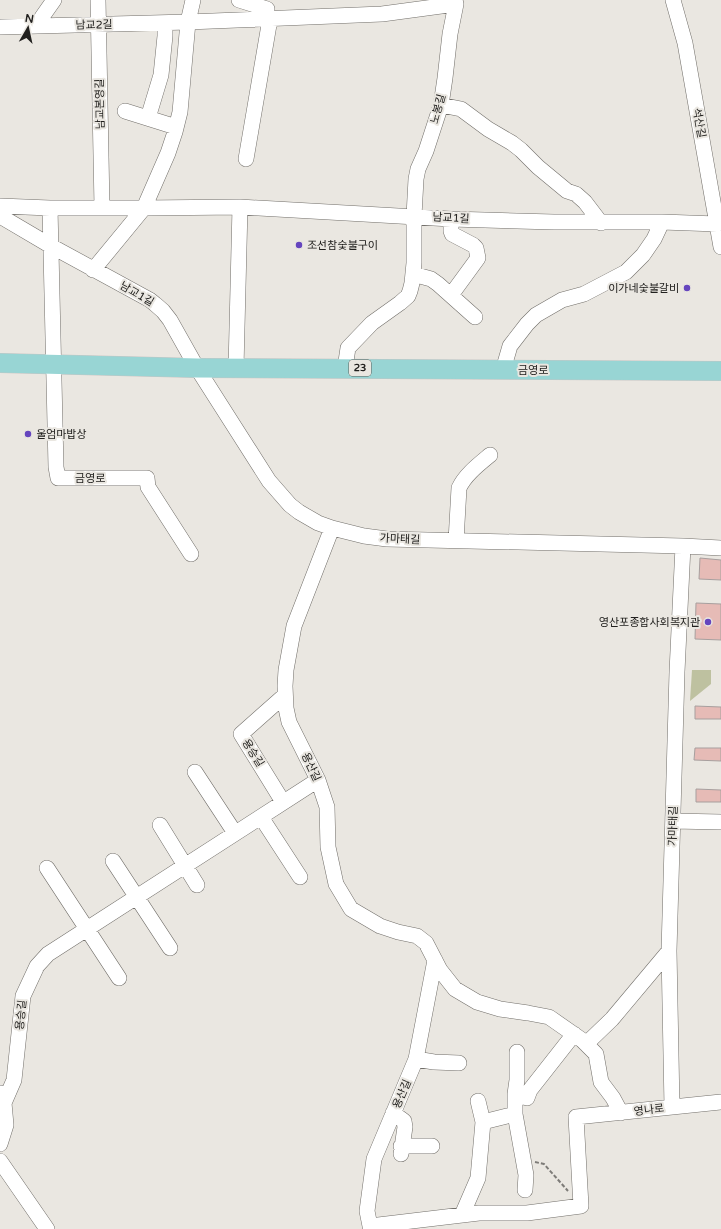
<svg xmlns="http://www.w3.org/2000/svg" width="721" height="1229" viewBox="0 0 721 1229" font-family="'Varela Round','Noto Sans KR',sans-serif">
<rect width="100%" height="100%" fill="#eae7e1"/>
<path fill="#bec1a0" d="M692 670H711V684L690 701Z"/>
<path fill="#e6bbb6" stroke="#a79f9e" d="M700 558 721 560V580L699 579Z
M696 603 721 604V640L695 639Z
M695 706 721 707V719H695Z
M695 748H721V761L694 760Z
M696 789 721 790V802H696Z"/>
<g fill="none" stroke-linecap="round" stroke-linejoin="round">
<defs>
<path id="minor" d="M98 0 102 207
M239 0 267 9
M673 0 685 43 721 247
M39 26 42 17 54 0
M0 27 188 22 382 14 456 4
M441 105 461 109 488 129 512 143 521 150 538 167 567 191 576 194 585 202 601 223
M125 111 176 127
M148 118 161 75 165 36V23
M246 159 270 19
M0 206 50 208H144L240 207 451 219 554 222H662L717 224
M50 208 56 467 58 478H147L148 487 191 554
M0 216 51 246 150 300 155 304 163 311 170 320 197 368 269 481 290 505 299 512 318 523 332 528 364 536 387 539 683 546 721 548
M451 219V231L452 234 473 245 476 248 478 258 451 295
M93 270 144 208 168 153 175 132 180 112 188 22 193 0
M413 274 431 279 438 284 475 317
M236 368 240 207
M345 368 348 348 372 323 400 303 408 296 410 291 412 283 414 263V216L416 179 418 169 426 151 441 105 445 78 450 34 456 4 455 0
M503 370 510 346 527 324 536 315 562 300 584 294 626 272 643 255 654 239 662 222
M332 528 294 626 286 670 285 686 286 708 289 722 318 780 327 807 328 847 336 884 351 909 380 926 398 932 417 936 426 943 440 970 455 989 477 1002 500 1009 528 1013 549 1017 582 1040 596 1054 601 1082 613 1098 621 1113
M456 541 459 488C465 475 478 465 490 455
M195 772 235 833
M283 802 241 734 285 695
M261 817 300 877
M673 821 721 822
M160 825 197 885
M113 861 170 948
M47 868 119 978
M586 1044 612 1019 669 951
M416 1059 434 1062 459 1063
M515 1094 517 1080V1052
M4 1103 14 1080 23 996 37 966 48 954 318 780
M672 1107 669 951 677 672 683 546
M393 1113 404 1121 405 1127 401 1154
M483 1122 515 1114
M0 1144 6 1125 4 1103 1 1093
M401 1146H432
M0 1161 47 1229
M525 1190 526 1175 515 1114V1094L527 1098 530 1090 574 1034
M462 1215 478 1178 483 1122 478 1101
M371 1229 370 1226 479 1213H527L581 1206 576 1117 721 1102
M372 1229 370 1226 367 1211 374 1159 416 1059 435 960"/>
<path id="major" d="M0 363 197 368 721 371"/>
</defs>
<use href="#minor" stroke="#726f6a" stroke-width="16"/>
<use href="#major" stroke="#c5c5c4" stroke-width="20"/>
<path stroke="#7e7c78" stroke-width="2" stroke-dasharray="4 2" stroke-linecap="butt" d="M535 1162 544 1164 568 1191"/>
<use href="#minor" stroke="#fff" stroke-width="15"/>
<use href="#major" stroke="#98d5d4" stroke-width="19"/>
</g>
<g fill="#6545be" stroke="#eae7e1" stroke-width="1.5">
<circle cx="299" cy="245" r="4"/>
<circle cx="687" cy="288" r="4"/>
<circle cx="28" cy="434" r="4"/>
<circle cx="708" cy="622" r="4"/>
</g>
<g text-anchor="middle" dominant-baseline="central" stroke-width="4" stroke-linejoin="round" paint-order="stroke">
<rect fill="#eae7e1" stroke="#5d5c58" stroke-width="1" x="349" y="360" width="22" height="16" rx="3"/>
<g font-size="10" font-weight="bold" fill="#21201e">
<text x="360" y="368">23</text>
</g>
<g font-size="11" fill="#21201e" stroke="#eae7e1">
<text transform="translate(94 25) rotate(-1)">남교2길</text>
<text transform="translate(100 104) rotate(-91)">남교본영길</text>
<text transform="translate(438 109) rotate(-75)">노봉길</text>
<text transform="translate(699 123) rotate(80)">석산길</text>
<text transform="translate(451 218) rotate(3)">남교1길</text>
<text transform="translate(137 294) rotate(30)">남교1길</text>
<text x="533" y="370">금영로</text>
<text x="90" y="478">금영로</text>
<text transform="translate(400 539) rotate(3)">가마태길</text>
<text transform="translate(253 753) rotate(58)">용승길</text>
<text transform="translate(311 767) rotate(65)">용산길</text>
<text transform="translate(673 826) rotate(-88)">가마태길</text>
<text transform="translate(21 1015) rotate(-84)">용승길</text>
<text transform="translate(402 1094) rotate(-67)">용산길</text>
<text transform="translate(649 1110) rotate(-7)">영나로</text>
</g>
<g font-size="11" fill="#21201e" stroke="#eae7e1" text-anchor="start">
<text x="307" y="245">조선참숯불구이</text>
<text x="679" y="288" text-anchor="end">이가네숯불갈비</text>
<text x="36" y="434">울엄마밥상</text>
<text x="700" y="622" text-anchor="end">영산포종합사회복지관</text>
</g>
</g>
<g transform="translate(28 28) rotate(9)" stroke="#eae7e1" stroke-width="3" paint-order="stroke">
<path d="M0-3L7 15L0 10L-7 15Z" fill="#21201e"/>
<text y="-6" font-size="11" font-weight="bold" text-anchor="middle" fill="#21201e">N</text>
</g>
</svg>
